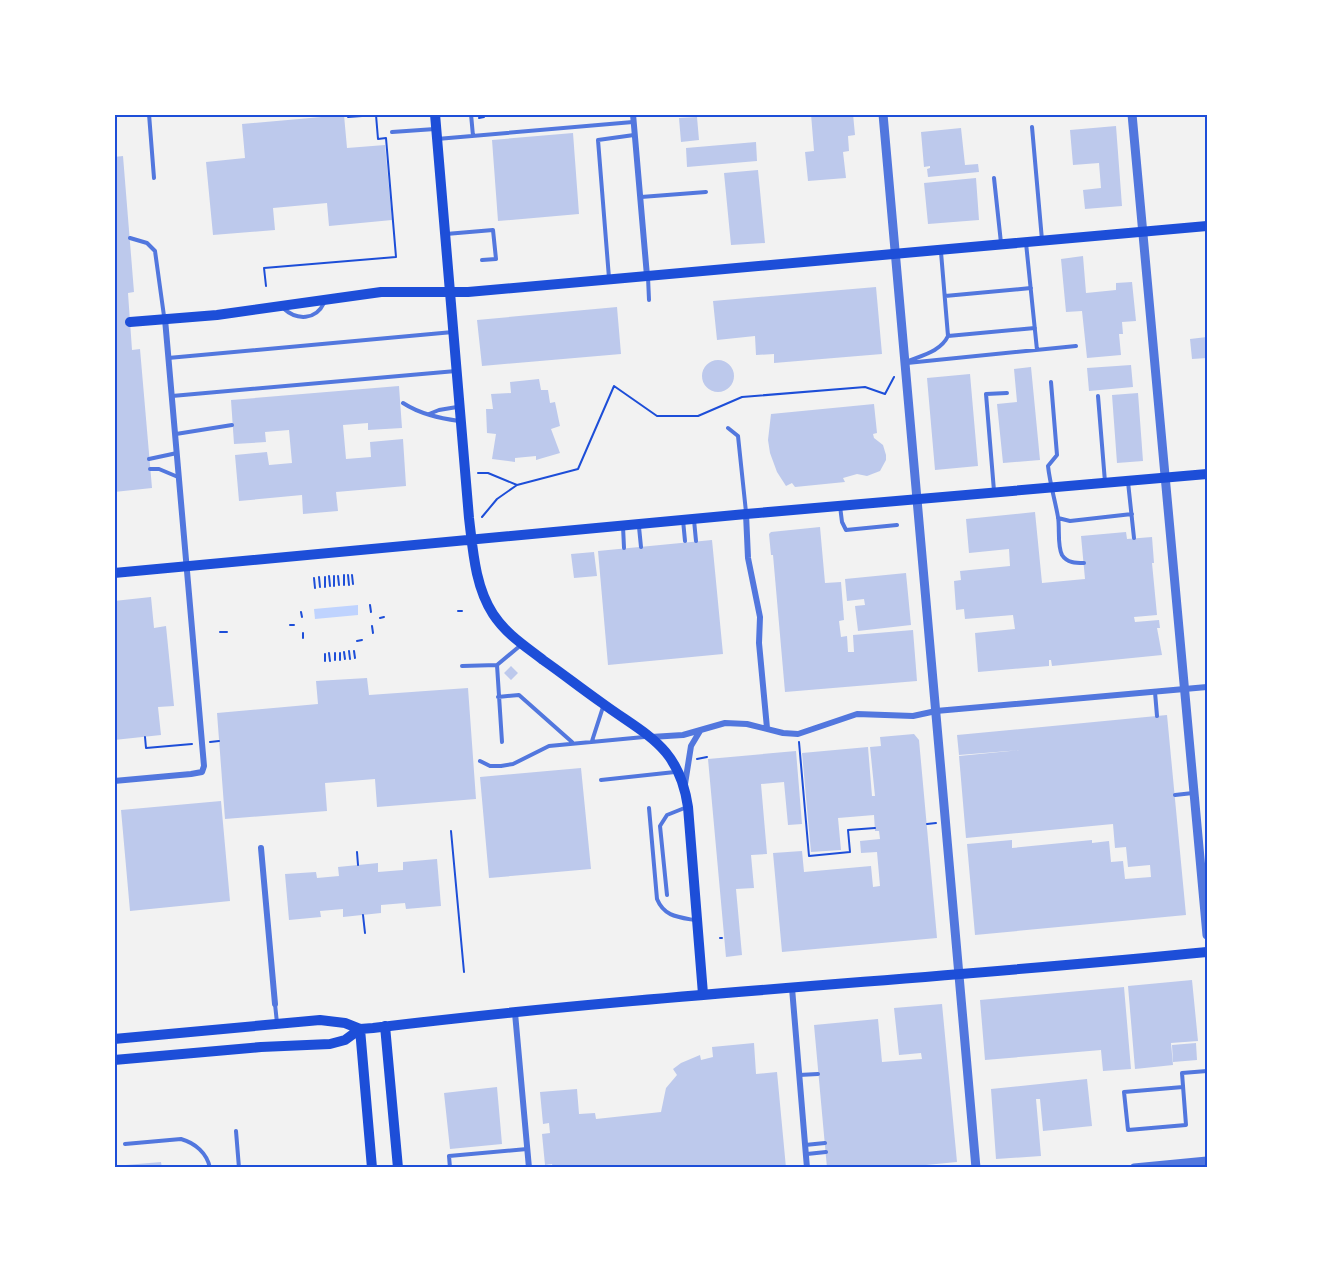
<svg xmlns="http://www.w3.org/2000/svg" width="1321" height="1282" viewBox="0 0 1321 1282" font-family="Rubik,sans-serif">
<rect width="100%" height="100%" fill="#f2f2f2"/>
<path fill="#bfd3fe" d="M358 605V615L315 619 314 609Z"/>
<path fill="#bdc9ec" d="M811 114H853L855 135 848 136 849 151 843 152 846 178 808 181 805 152 814 151Z
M344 115 347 148 385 145 392 220 329 226 327 203 273 208 275 230 213 235 206 162 245 158 242 124Z
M697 117 699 140 681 142 679 118Z
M1116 126 1122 206 1085 209 1083 190 1101 188 1099 163 1073 165 1070 130Z
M961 128 965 165 978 164 979 172 928 177 927 169 930 168V166L924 167 921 132Z
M573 133 579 214 498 221 492 140Z
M756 142 757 161 687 167 686 148Z
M123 156 134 292 128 293 132 350 140 349 152 488 114 492V157Z
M758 170 765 243 731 245 724 173Z
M976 178 979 220 928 224 924 183Z
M1083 256 1086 293 1116 290V283L1132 282 1136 321 1122 322 1123 334H1119L1121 355 1087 358 1082 311 1066 312 1061 259Z
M876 287 882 354 774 363V354L756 355 755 336 717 340 713 301Z
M617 307 621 354 482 366 477 320Z
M1207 337V358L1192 359 1190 339Z
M702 376a16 16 0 1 1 32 0a16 16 0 1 1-32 0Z
M1131 365 1133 387 1089 391 1087 368Z
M1031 367 1040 460 1003 463 997 404 1017 402 1014 369Z
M970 374 978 466 935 470 927 378Z
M539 379 541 390H548L550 403 555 402 560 426 551 429 560 453 536 460V456L515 458V462L492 459 496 434 487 433 486 409H493L491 394 511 393 510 382Z
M399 386 402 428 368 430V423L343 425 346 459 371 457 370 442 403 439 406 486 336 492 338 511 303 514 302 495 239 501 235 455 267 452 269 465 292 463 289 430 265 432 266 442 234 444 231 400Z
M1138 393 1143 461 1117 463 1112 395Z
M874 404 877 433 873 434 874 438 883 445 886 455V460L880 471 867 476 857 474 843 478 845 482 795 487 792 483 786 486 777 472 770 453 768 440 771 414Z
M1035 512 1042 583 1085 579 1081 536 1126 532 1127 539 1152 537 1154 563H1152L1157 615 1134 617 1135 622 1159 620 1160 628H1157L1162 655 1052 666 1051 660H1049V666L978 672 975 633 1015 629 1013 615 965 619 964 609 956 610 954 581 961 580 960 571 1010 566 1009 549 969 553 966 519Z
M820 527 825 583 841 582 844 620 839 621 841 637 847 636 848 652H854L853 635 913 630 917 681 785 692 773 555H771L769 534 771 532Z
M712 540 723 654 608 665 598 551Z
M594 552 597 576 574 578 571 554Z
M906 573 911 625 858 631 855 606 865 605 864 599 847 601 845 579Z
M151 597 154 628 166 626 174 706 158 707 161 735 114 740V601Z
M511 666 518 673 511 680 504 673Z
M367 678 369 695 468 688 476 799 377 807 375 779 325 783 327 811 225 819 217 713 318 704 316 681Z
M1167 715 1186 915 975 935 967 844 1012 840V848L1092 840V843L1109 841 1111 862 1123 861 1125 879 1151 877 1150 865 1128 867 1126 847 1115 848 1113 824 966 838 959 756 1020 750 959 755 957 735Z
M914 734 919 740 937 938 782 952 773 853 802 851 804 872 871 866 873 887 880 886 877 852 861 853 860 841 880 839 879 831H875L874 815 838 818 841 850 811 852 802 753 868 747 872 796H875L870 747 881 746 880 737Z
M796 751 802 824 788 825 784 782 761 784 767 854 751 855 754 888 736 889 742 955 726 957 708 759Z
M581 768 591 869 489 878 480 777Z
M221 801 230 901 130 911 121 810Z
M437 859 441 906 406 909 405 903 381 905V913L343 917V909L320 911 321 917 289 920 285 874 316 872 317 878 339 876 338 867 378 863V872L403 870V862Z
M1192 980 1198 1041 1171 1043 1173 1065 1135 1069 1128 986Z
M1124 987 1131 1069 1103 1071 1101 1050 985 1060 980 1000Z
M942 1004 957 1162 895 1168H827L814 1025 878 1019 882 1062 922 1059 921 1053 899 1055 894 1008Z
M754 1043 756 1074 777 1072 786 1168H553L552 1164 545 1165 542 1134 550 1133 549 1123 543 1124 540 1092 577 1089 579 1114 595 1113 596 1119 661 1112 666 1088 677 1075 673 1069 681 1063 700 1055 701 1060 713 1057 712 1047Z
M1196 1043 1197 1060 1173 1062 1172 1045Z
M1087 1079 1092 1126 1043 1131 1040 1099H1036L1041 1156 996 1159 991 1089Z
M497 1087 502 1144 450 1149 444 1093Z
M161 1162 162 1168H114V1166Z"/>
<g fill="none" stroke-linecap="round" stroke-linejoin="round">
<path stroke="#1d4ed8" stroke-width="2" d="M479 118 484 117 486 114
M266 286 264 268 396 257 386 138 378 139 376 115 348 117V114
M478 473H488L517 485
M482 517 497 499 517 485 578 469 614 386 657 416H698L742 397 865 387 885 394 894 377
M344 575V585
M348 575 349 585
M352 575 353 584
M329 576 330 586
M334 576V586
M338 576 339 585
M319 577 320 587
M325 577V587
M314 578 315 588
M370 605 371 612
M458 611H462
M301 612 302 617
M380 618 384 617
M290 625H294
M372 626 373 633
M220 632H227
M303 633V638
M357 641 362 640
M349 651 350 659
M354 651 355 658
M344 652 345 659
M329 653 330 661
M335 653V660
M340 653V660
M325 654V661
M145 737 146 748 192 744
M210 742 219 741
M799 742 809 856 850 852 848 830 875 828
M697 759 707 757
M927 824 936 823
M451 831 464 972
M357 852 358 865
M363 915 365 933
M720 938H722"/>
<path stroke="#5277de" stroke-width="4" d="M149 114 154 178
M471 114 473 136
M1032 127 1042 240
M392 132 435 129
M437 139 633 122
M994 178 1001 243
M641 197 706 192
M446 234 493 230 496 259 482 260
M130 238 147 243 155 251 164 316
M1026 243 1037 350
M648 277 649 300
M609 278 598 140 634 135
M945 296 1031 288
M283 308C297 321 316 320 324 303
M948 336 1035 328
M168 358 453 332
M908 361C923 355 941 351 948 336L941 252
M907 363 1076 346
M1051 382 1057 455 1048 466C1050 484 1055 500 1058 517 1060 529 1057 545 1062 555 1067 563 1076 563 1084 563
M172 396 456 371
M1098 396 1105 482
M403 403C420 414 439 418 459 421
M429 414 439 410 457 407
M728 428 738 436 746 512
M176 434 232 425
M149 459 177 453
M150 469H159L178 477
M1128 482 1134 538
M994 491 986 394 1007 393
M840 506 842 522 846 530 897 525
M1058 518 1070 521 1132 514
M683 520 685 541
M694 520 696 541
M623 526 624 548
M639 527 641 547
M497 665 502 742
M462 666 497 665 521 645
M1155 692 1157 716
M498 697 519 695 572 742
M592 741 603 707
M480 761 490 766H501L513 764 549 746 644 737
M601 780 675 772
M1175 795 1193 793
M649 808 657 899C664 916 677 917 694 920
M667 895 660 826 667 815 687 807
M275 1004 277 1023
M799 1075 818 1074
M1183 1087 1124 1092 1128 1130 1186 1125 1182 1073 1207 1071
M236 1131 239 1168
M125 1144 181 1139C195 1143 207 1153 210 1168
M805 1145 825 1143
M807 1154 826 1152
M450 1168 449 1156 527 1149"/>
<path stroke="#5277de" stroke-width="6" d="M633 114 647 276
M746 514 748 558 760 617 759 643 767 728
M651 737 683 735 725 723 747 724 783 733 798 734 857 714 913 716 936 711 1207 687
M114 781 191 774 202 772 204 766 165 319
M685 784 691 746 700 731
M261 848 275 1004
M792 988 807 1168
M515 1013 529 1168"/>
<path stroke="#5277de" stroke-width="9" d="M883 114 976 1168
M1132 114 1207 935
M1134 1168 1207 1161"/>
<path stroke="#1d4ed8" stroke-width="10" d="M435 114 469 518C473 551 475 586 493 614 506 634 525 646 543 660 563 674 582 689 602 703 647 736 679 746 688 807L703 994
M130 322 217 315 381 292H468L1207 226
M114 573 746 514 1207 474"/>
<path stroke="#1d4ed8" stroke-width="10" d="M385 1026 398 1168
M360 1029 372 1168
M114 1039 320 1020 345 1023 360 1029
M114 1060 261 1047 330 1044 345 1040 360 1029 373 1028C650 994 929 980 1207 952"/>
</g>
<rect width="1321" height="1282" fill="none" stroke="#ffffff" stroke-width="231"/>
<rect x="116" y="116" width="1090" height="1050" fill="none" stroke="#1d4ed8" stroke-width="2"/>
</svg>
